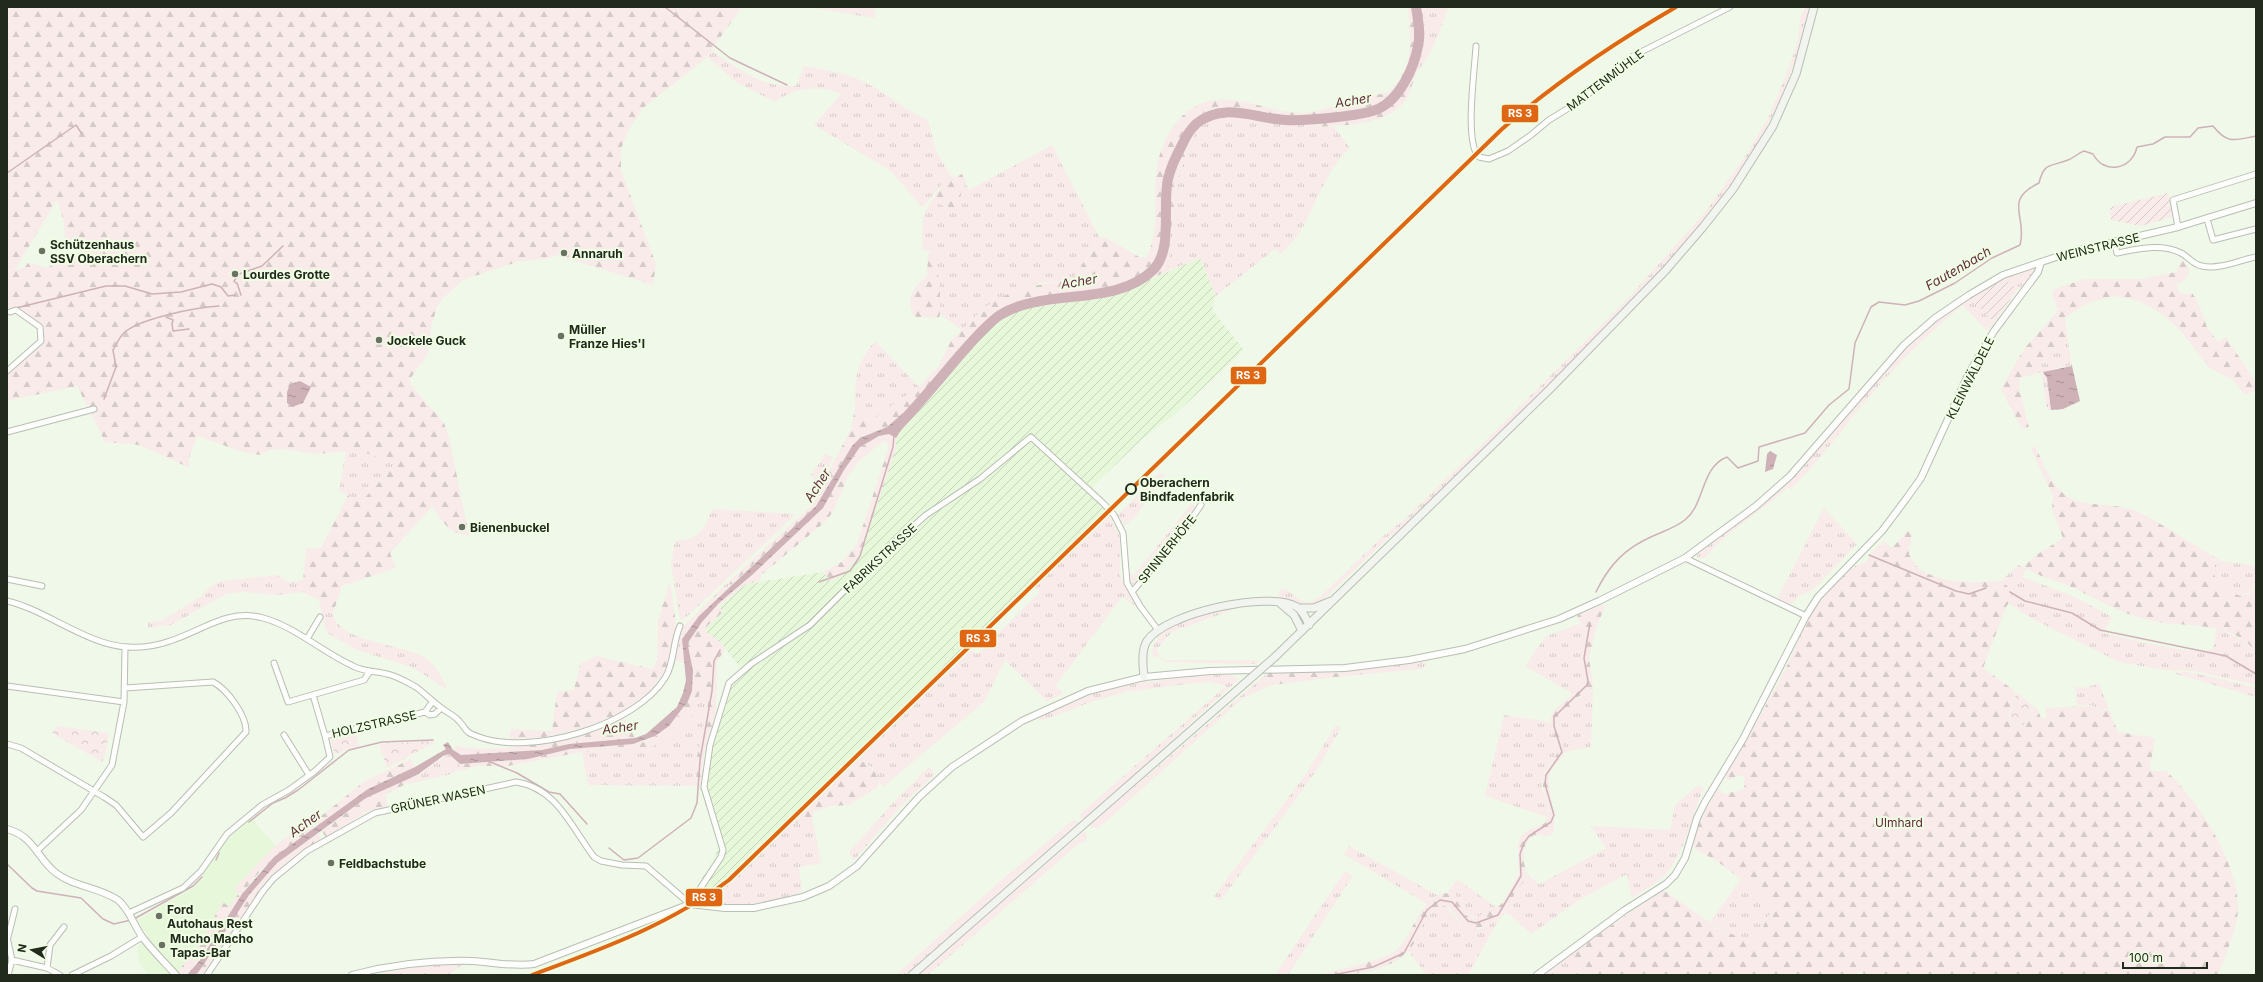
<svg xmlns="http://www.w3.org/2000/svg" width="2263" height="982" viewBox="0 0 2263 982" font-family="Inter,sans-serif">
<defs>
<pattern id="industrial-furrows" width="10" height="10" patternUnits="userSpaceOnUse"><rect width="10" height="10" fill="#e7f7da"/><path d="M-1 1l2-2M0 10L10 0M9 11l2-2" fill="none" stroke="#c6d4bb"/></pattern>
<pattern id="grass-tufts" width="24" height="20" patternUnits="userSpaceOnUse"><rect width="24" height="20" fill="#f8ebe9"/><path d="M3 7l-1-3M5 7V3M7 7l1-3M15 17l-1-3M17 17v-4M19 17l1-3" fill="none" stroke="#d4cac7"/></pattern>
<pattern id="forest-firs" width="22" height="20" patternUnits="userSpaceOnUse"><rect width="22" height="20" fill="#f8ebe9"/><path d="M5 1l3.5 6h-7zM16 11l3.5 6h-7z" fill="#d4cac7"/></pattern>
<pattern id="park-crowns" width="20" height="18" patternUnits="userSpaceOnUse"><rect width="20" height="18" fill="#f8ebe9"/><path d="M2 6a3 3 0 1 1 6 0M12 15a3 3 0 1 1 6 0" fill="none" stroke="#d4cac7"/></pattern>
<pattern id="garden-furrows" width="10" height="10" patternUnits="userSpaceOnUse"><rect width="10" height="10" fill="#f8ebe9"/><path d="M-1 1l2-2M0 10L10 0M9 11l2-2" fill="none" stroke="#d4cac7"/></pattern>
<pattern id="water-ripples" width="26" height="14" patternUnits="userSpaceOnUse"><rect width="26" height="14" fill="#ceb2b7"/><path d="M2 4q2-2 4 0t4 0M15 11q2-2 4 0t4 0" fill="none" stroke="#a79194"/></pattern>
</defs>
<rect width="100%" height="100%" fill="#f0f8e9"/>
<path fill="#e7f7da" d="M250 817 276 846 235 889 239 892 229 907 223 903 194 952 178 971 174 975H148L139 962 137 947 149 937 137 920 193 888 203 878 200 875 219 848 232 833Z"/>
<path fill="url(#industrial-furrows)" d="M1200 258 1216 296 1212 310 1244 350 1175 414 1142 439 1092 487 1111 507 734 875 701 899 693 894 717 852V841L700 788 732 683 745 673 719 641 706 632 707 626 723 612 719 607 746 584 823 572 831 581 859 556 896 449V438L908 419 939 388 956 364 986 331 1005 317 1027 308 1112 296Z"/>
<path fill="url(#grass-tufts)" d="M809 7H876L874 18Z
M1422 7H1448C1441 32 1432 53 1416 74 1425 48 1426 34 1422 7Z
M1806 7H1810C1779 153 1691 239 1591 342 1531 403 1470 463 1408 523L1388 538 1324 599C1308 610 1296 603 1279 597L1278 592 1281 589C1297 589 1299 614 1322 595L1382 537 1406 518 1483 443 1632 294 1706 211 1748 152 1769 116 1789 67 1798 40 1800 17Z
M712 50C737 69 763 88 796 86L804 66C826 70 850 73 870 85 890 96 906 111 928 120L936 151 949 173 942 178V184L924 206H921L891 171 814 125 841 94C820 84 792 88 775 102L736 82 707 57Z
M1235 117 1334 127 1350 148C1327 169 1318 199 1304 225 1298 236 1290 245 1281 254L1275 249 1216 296 1200 258 1168 271C1171 237 1175 147 1203 125 1212 118 1224 117 1235 117Z
M1052 145 1099 237 1075 276 1066 280 1039 283 985 307 962 330 940 314V285L931 252 922 249C924 228 918 217 933 199L954 213 957 211 962 190 966 183 969 190Z
M2031 268 2035 271 2029 281 2017 290 2005 278Z
M1970 297 1994 323 1987 331 1963 305C1934 329 1908 353 1883 381 1852 415 1827 453 1794 486L1791 489 1788 487C1762 512 1727 530 1705 558H1697V553C1727 532 1758 510 1785 484 1834 437 1871 379 1922 334 1937 320 1954 309 1970 297Z
M875 341 919 387 870 421 865 419 860 408H855C856 375 854 368 875 341Z
M2068 341 2072 366 2055 368 2047 378 2051 410H2047L2040 363Z
M346 451 366 453 398 463 361 502 339 491Z
M824 453 833 458 818 486 811 474 821 461Z
M1161 473 1165 476 1135 517 1125 526 1118 515 1158 474Z
M1192 503 1195 506 1194 514C1185 526 1144 583 1132 584L1128 570 1133 576Z
M1824 508 1857 544 1813 590 1800 595 1789 606 1776 601Z
M712 509 796 514 683 620H680L671 564 675 541C701 538 702 532 712 509Z
M1109 514 1120 538V575L1135 606 1122 597 1056 685 1063 694 1047 701 1005 660 984 702 883 787 879 782 873 768 858 759 971 649 977 654 1040 592 1034 587Z
M2222 561 2256 566C2256 581 2257 591 2240 596 2227 591 2210 581 2214 565Z
M2018 565 2027 569 2022 577 2075 597 2112 617 2103 633C2129 638 2191 657 2213 649L2217 628 2243 640 2256 652V685L2195 671 2164 670 2119 662 2031 618 2008 603 2011 600 2001 581Z
M277 575 288 582 304 580 302 592 277 595 241 592 226 594 171 625 148 628V622L161 621 200 597 211 586 221 581Z
M728 582 731 585 699 616 682 639 685 662 675 661 681 629Z
M1243 606 1172 632 1156 650 1160 657 1165 660H1260L1256 664 1167 662 1156 656 1153 657C1146 623 1220 610 1243 606Z
M321 611 333 613C336 641 399 644 422 656 436 663 441 677 448 690L412 667 357 650 329 634 324 626Z
M1579 624 1586 629 1582 653 1585 680 1584 685 1573 694 1525 666 1546 636Z
M1421 661 1427 664 1422 669 1344 676 1343 674 1320 672 1385 667Z
M2186 672 2218 678 2256 688V697L2172 673Z
M1206 674 1230 675 1239 679 1085 820 1081 818 1079 815 1226 686 1210 682 1195 683 1125 692 1091 702 1047 719 1040 720 1039 716 1095 693 1126 685Z
M1265 675 1272 685 1243 698 1110 818 1098 828H1091L1090 825Z
M2099 684 2109 709 2101 710 2091 705H2077L2075 686 2082 688Z
M705 685 708 688V704L697 756 696 786 588 785 582 752 637 751Z
M1593 688 1591 747 1565 752C1561 742 1551 722 1560 713 1563 710 1568 709 1571 706 1580 698 1579 696 1591 692Z
M1504 715 1550 722 1557 749C1556 762 1541 769 1541 783 1542 795 1551 804 1547 817L1485 796Z
M1336 725 1341 728 1320 765 1289 809 1220 901 1214 896 1306 774Z
M449 754 460 765 458 770 448 775 407 784V779L417 776 439 759 445 775 440 759Z
M929 767 935 774 903 804 854 860 849 852 890 806Z
M1697 786 1704 788C1691 816 1686 852 1665 875 1656 884 1642 891 1632 898L1627 874 1625 875 1581 899 1531 934 1506 912 1516 891 1528 876 1540 884 1606 848 1591 826 1670 830 1675 805Z
M1073 820 1079 822V825L905 975H896L997 884Z
M813 822 821 863 799 867 802 892C771 902 740 909 707 901L735 878 791 823Z
M1085 831 1087 837 1083 844 1081 842 928 975H916Z
M1349 846 1437 895 1427 904 1344 854Z
M1345 871 1353 876 1288 975H1275Z
M1457 879 1497 908C1479 917 1472 925 1460 905 1458 901 1458 898 1455 894L1448 892Z
M1741 879 1773 904V908L1757 938 1750 941 1732 936 1710 922Z
M1445 905 1461 924 1478 930 1499 919 1468 975H1427L1408 951C1420 934 1423 911 1445 905Z
M1574 951V959L1596 975H1540Z
M464 964 448 975H385L383 973C392 973 397 970 404 969 424 965 444 964 464 964Z"/>
<path fill="url(#forest-firs)" fill-rule="evenodd" d="M7 7H742L705 59 642 109 628 131 621 149V170L656 264 653 285 556 255 546 259 517 262 463 280 442 299 437 307 431 327 428 354 410 379 411 385 444 423 449 437 469 536C446 532 445 523 432 507L390 553 396 568 342 586 333 613 321 611 319 600 302 592 306 548H321L348 495 361 502 397 463 366 453 346 451 318 454 283 449 269 450 260 455 243 452 197 436 189 458 190 468 139 445 105 442 77 386 7 401V371L41 341 40 327 22 310 10 309 7 307ZM56 201H58L64 223 65 239 83 242 86 247 83 252 46 268 36 264 28 263 25 267 15 270Z
M1408 7H1422C1426 35 1425 52 1414 79 1412 85 1409 96 1405 101 1375 141 1277 122 1235 117 1224 117 1212 118 1203 125 1175 147 1171 237 1168 271L1112 296 1027 308 1005 317 986 331 956 364 939 388 908 419 903 413 887 427 871 433 852 446 816 506 731 585 728 582 811 506 851 429 855 408H860L865 419 870 421 918 387 939 366 951 341 985 307 1017 289 1066 280 1075 276 1099 237 1107 238 1139 257 1146 258C1163 227 1149 188 1160 154 1174 113 1201 92 1245 102 1264 106 1282 113 1301 113 1319 113 1337 104 1354 100 1366 97 1378 95 1389 92 1416 66 1410 41 1408 7Z
M949 173 953 178 962 174 966 183 962 190 957 211 953 213 933 199 941 187 942 178Z
M931 252 934 254 940 285V314L939 318 917 317 913 315C906 296 913 288 927 276L928 255Z
M2182 259 2189 269 2188 277 2177 285 2178 291 2184 294 2192 293 2197 300 2207 327 2218 342 2226 337 2256 383V390L2245 395 2233 380 2210 368 2179 329 2163 315 2140 301 2113 296 2087 303 2065 318 2068 341 2040 363 2041 372 2020 378 2019 387 2029 428 2022 429 2001 389 2024 349 2056 313 2057 309 2052 294 2054 289 2084 279H2141L2176 272Z
M889 434 896 438V449L859 556 843 573 831 581 823 572 843 561 857 544 889 446 886 441 882 442 858 462 848 476 833 512 824 523 761 575 760 581 746 584 719 606 723 612 707 626 706 632 719 641 725 649 717 662 716 712 704 754 702 778 700 788 696 786 697 756 708 704V688L705 685 701 688 694 713 688 720 669 737 654 746 637 751 582 752 508 766H477L459 771 460 764 528 759 570 749 645 742 656 736 683 711 693 671 688 646 689 641 702 622 719 603 752 575 823 508 844 470 860 447 879 436Z
M2035 446C2045 467 2055 497 2081 502 2100 506 2120 504 2138 512 2167 526 2194 546 2222 561L2214 565C2210 581 2227 591 2241 596L2249 594 2256 585V652C2230 618 2183 629 2148 620 2119 613 2096 598 2069 586 2055 580 2035 576 2024 566L2035 556 2063 538 2052 509 2053 496 2031 449Z
M1908 531 1912 534 1909 554C1912 560 1916 567 1922 571 1947 584 1974 583 2001 581L2012 590 2011 600 2006 607 1983 668 2015 691 2014 703 2008 715 2013 724 2024 725 2025 720H2031L2033 705 2037 708 2041 718H2047L2045 708 2091 706 2101 711 2109 710 2118 732 2155 738 2150 769 2152 771H2166C2198 799 2241 867 2238 911 2236 933 2225 955 2218 975H1865L1861 971 1854 975H1596L1574 959V951L1663 890 1721 930 1750 941 1757 938 1773 908V904L1717 861 1695 849 1693 845 1699 821 1717 788 1724 794 1742 790 1745 785 1743 776 1739 775 1730 780 1726 779V773C1747 737 1770 700 1789 662 1797 645 1803 626 1814 610 1825 594 1847 565 1866 562L1871 553 1884 541 1892 548Z
M670 581 676 624 672 661 651 690 622 713 587 727 540 738 509 739 511 729 552 731 557 692 574 690 580 664 596 656 652 669 657 660 658 621Z
M1603 605H1606L1597 625 1589 657 1593 688 1586 695 1579 696 1571 706 1560 713 1557 718 1556 725 1565 752C1561 760 1553 765 1550 773 1545 786 1558 815 1553 833L1548 836 1534 835C1520 845 1522 861 1528 876L1516 891 1506 912 1499 919 1473 931C1459 927 1457 911 1445 905 1419 912 1424 935 1408 951 1384 975 1349 975 1318 975 1336 970 1388 960 1399 948 1414 931 1425 886 1455 894L1467 916 1473 919 1499 906 1504 901 1519 874 1518 845 1521 836 1525 832 1545 823 1549 810 1541 779 1557 754C1557 738 1545 725 1554 710L1584 685 1582 653 1586 629 1577 618 1578 615Z
M1320 672 1343 674 1344 676 1272 685 1266 675 1269 673Z
M624 718 635 738 569 744 542 750 469 756 461 755 453 750 457 746C508 756 576 736 624 718Z
M411 759 415 767 376 785 319 827 315 821 365 781Z
M858 759C869 765 880 772 878 787L849 805 831 806 813 812V822L791 823Z
M407 779 406 784 386 794 387 807 368 811 326 838 322 831 366 798Z
M311 824 314 829C286 847 261 866 242 894 223 920 208 950 187 975H181L178 971 194 952 223 902 229 907 239 893 234 889C254 869 283 831 311 824Z
M318 834 322 840 289 863 263 886 203 975H196C216 951 230 921 248 895 267 869 291 851 318 834Z"/>
<path fill="url(#park-crowns)" d="M2016 692 2032 705 2031 720 2025 719 2024 725 2013 723 2009 715 2014 704Z
M57 726 109 733 105 755 102 762 52 733Z
M356 732 359 746 348 748 335 755 330 739Z
M434 741V743L387 768 379 744Z"/>
<path fill="url(#garden-furrows)" d="M2168 193 2173 217 2141 226 2111 220 2110 207Z
M2005 278 2017 290 1994 323 1970 297Z"/>
<path fill="url(#water-ripples)" d="M2072 366 2080 401 2063 409 2051 410 2047 378 2043 372Z
M300 381 311 387 303 403 292 407 287 403V392L290 384Z
M903 413 908 419 896 438 889 434 879 436 860 447 844 470 823 508 752 575 719 603 702 622 689 641 688 646 693 671 692 691 688 701 669 726 655 736 633 744 570 749 528 759 460 764 449 754 443 756 417 775 366 798 277 863 249 895 202 967 196 975H187L200 960 242 894 274 857 368 789 415 767 446 749 443 745 448 742 453 750 461 755 542 750 569 744 635 738 646 734 677 707 683 693 686 680 682 639 699 616 816 506 852 446 860 438 887 427Z
M1770 451 1777 455 1773 469 1765 472 1767 454Z"/>
<g fill="none" stroke-linecap="round" stroke-linejoin="round">
<path stroke="#ceb2b7" stroke-width="1.5" d="M665 7 730 58 787 85
M7 173 76 125 82 134
M236 283 234 281 239 274 262 266 283 246
M237 283 241 295
M16 308 106 286H125L152 294 181 292 212 284 221 287 228 296 235 295
M166 317 173 320 172 324 173 331 189 329
M104 399 116 367 113 350C116 345 119 338 123 334 136 319 198 307 219 306
M1869 555 1956 591 1969 594 1986 588
M819 582 850 571 860 556 893 447 894 435
M1596 592C1609 565 1625 548 1653 536 1664 531 1677 527 1686 519 1705 503 1701 467 1727 457L1738 468 1758 461 1759 447 1805 433 1829 405 1849 389 1855 343 1871 307 1879 302 1905 305 1919 301 1955 283 1992 258 2020 245C2028 216 2002 201 2039 183 2044 162 2050 167 2068 160 2074 158 2078 153 2084 151L2093 154C2104 175 2132 170 2137 147L2153 144 2165 137H2190L2198 128 2213 126C2228 145 2235 140 2256 136
M2010 592 2025 601 2072 613 2100 630 2226 656 2256 674
M488 761 517 773 549 792 560 794 587 824
M249 822 273 803 285 798 298 790 349 750 382 742 433 740
M609 848 624 860 638 858 691 818 697 803 700 760 712 691 714 661 720 650
M216 860 219 853
M7 864 32 888 37 891 81 898 103 919 114 924 131 920
M134 919 193 886 202 877
M1333 975 1373 967 1404 953 1427 910 1440 900 1452 902 1468 921 1476 923 1498 915 1521 876 1520 854 1524 843 1529 836 1551 822 1554 815 1545 784 1546 775 1562 752 1554 726V717L1587 685 1588 681 1584 658 1590 623"/>
<path stroke="#ceb2b7" stroke-width="10" d="M898 426C919 404 939 380 959 356 972 342 984 326 1000 315 1045 287 1116 308 1154 269 1173 249 1162 204 1168 179 1171 166 1177 154 1183 143 1186 136 1191 129 1196 124 1223 101 1256 119 1286 120 1304 121 1363 116 1378 109 1400 99 1414 68 1418 46 1421 34 1418 19 1416 7"/>
<defs>
<path id="minor" d="M1476 46C1475 68 1464 143 1479 157L1489 159 1508 151 1531 135 1549 120 1580 101 1633 56 1730 7
M2207 219 2213 240 2256 229
M2178 227 2173 200 2256 174
M2114 242 2117 253C2138 249 2161 243 2181 253 2189 257 2193 265 2202 266 2220 270 2239 260 2256 257
M7 371 41 341 40 327 16 310 10 312
M7 432 94 409
M1685 558 1806 616
M7 579 42 586
M1132 592 1178 538 1201 505
M7 601C44 609 89 646 128 647 142 648 156 646 170 641 202 631 228 608 263 618 296 627 322 652 353 666 364 672 376 671 387 674 397 676 407 682 416 687 424 693 432 701 440 707 446 712 454 715 459 721 469 732 463 731 479 737 531 756 635 726 665 678 675 662 672 644 680 626
M307 639 320 617
M274 663 288 702 364 680 370 671
M7 686 124 702 112 765 81 810 38 850
M313 695 325 736
M124 702 125 647
M425 712 433 701
M284 735 309 775
M7 744 21 748 104 797 116 805 143 837 171 813 246 732C247 716 227 689 213 682L125 688
M129 913 183 888 201 871 227 834 262 805 289 790 315 771 330 757 325 736 425 712 430 715 435 714 441 708
M7 937 12 960 8 975
M8 937 15 909
M12 960 47 968 60 975
M47 968 50 945 64 927
M72 975 111 956 142 937
M207 975 263 891 274 878 307 851 375 813 516 782C557 788 571 827 594 857L601 861 622 865 646 866 690 904 721 857 723 850 704 787 710 745 729 683 751 664 810 625 877 558 926 515 980 479 1031 437 1104 504 1114 515 1123 533 1127 583 1140 606 1158 630"/>
<path id="tertiary" d="M7 829C35 837 36 857 56 873 74 887 99 887 118 900 130 910 134 926 143 938 153 951 165 963 176 975
M352 975C390 965 433 960 472 961 493 962 513 967 534 964L690 904 725 908H754L803 897 829 886 857 866 919 797 952 767 1022 721 1088 691 1144 677 1210 671 1345 668 1409 660 1465 649 1559 619 1599 601 1685 558 1756 506 1790 476 1904 345 1935 318 1969 295 2003 275 2071 252 2178 227 2256 203
M1537 975 1625 910 1666 884 1675 875 1685 858 1697 818 1705 802 1743 739 1806 616 1818 597 1882 531 1906 499 1921 478 1969 373 1994 331 2038 272 2041 262"/>
<path id="secondary" d="M1280 603 1294 615 1302 631
M1298 608H1314L1331 601
M1276 656 1550 389 1666 270 1703 227 1733 189 1773 126 1796 74 1814 7
M1144 677C1143 666 1141 650 1147 641 1165 613 1269 590 1297 607 1303 611 1306 618 1309 625
M912 975 1243 685"/>
</defs>
<use href="#minor" stroke="#b8bfb3" stroke-width="7"/>
<use href="#tertiary" stroke="#b8bfb3" stroke-width="8"/>
<use href="#secondary" stroke="#b8bfb3" stroke-width="9"/>
<use href="#minor" stroke="#fdfefc" stroke-width="5"/>
<use href="#tertiary" stroke="#fdfefc" stroke-width="6"/>
<use href="#secondary" stroke="#f1f4ef" stroke-width="7"/>
<defs>
<path id="secondary-bridge" d="M1243 685 1276 656"/>
</defs>
<use href="#secondary-bridge" stroke="#b8bfb3" stroke-width="9" stroke-linecap="butt"/>
<use href="#secondary-bridge" stroke="#f1f4ef" stroke-width="7"/>
<defs>
<path id="rail-1" d="M532 975C602 949 669 925 729 880L1502 129C1556 82 1614 43 1676 7"/>
</defs>
<use href="#rail-1" stroke="#effee3" stroke-width="7"/>
<use href="#rail-1" stroke="#df6713" stroke-width="4"/>
</g>
<g fill="#6a7164" stroke="#effee3" stroke-width="1.5">
<circle cx="42" cy="251" r="4"/>
<circle cx="564" cy="253" r="4"/>
<circle cx="235" cy="274" r="4"/>
<circle cx="561" cy="336" r="4"/>
<circle cx="379" cy="340" r="4"/>
<circle cx="462" cy="527" r="4"/>
<circle cx="331" cy="863" r="4"/>
<circle cx="159" cy="916" r="4"/>
<circle cx="162" cy="945" r="4"/>
</g>
<circle fill="#effee3" stroke="#22291d" stroke-width="2" cx="1131" cy="489" r="5"/>
<g text-anchor="middle" dominant-baseline="central" stroke-width="4" stroke-linejoin="round" paint-order="stroke">
<g font-size="12" fill="#22291d" stroke="#effee3">
<text transform="translate(1605 80) rotate(-37)">MATTENMÜHLE</text>
<text transform="translate(2098 247) rotate(-14)">WEINSTRASSE</text>
<text transform="translate(1970 378) rotate(-63)">KLEINWÄLDELE</text>
<text transform="translate(1167 549) rotate(-51)">SPINNERHÖFE</text>
<text transform="translate(880 558) rotate(-43)">FABRIKSTRASSE</text>
<text transform="translate(374 724) rotate(-13)">HOLZSTRASSE</text>
<text transform="translate(438 799) rotate(-12)">GRÜNER WASEN</text>
</g>
<g font-size="12" font-weight="bold" fill="#22291d" stroke="#effee3" text-anchor="start">
<text x="50" y="244">Schützenhaus<tspan x="50" dy="14">SSV Oberachern</tspan></text>
<text x="572" y="253">Annaruh</text>
<text x="243" y="274">Lourdes Grotte</text>
<text x="569" y="329">Müller<tspan x="569" dy="14">Franze Hies'l</tspan></text>
<text x="387" y="340">Jockele Guck</text>
<text x="470" y="527">Bienenbuckel</text>
<text x="339" y="863">Feldbachstube</text>
<text x="167" y="909">Ford<tspan x="167" dy="14">Autohaus Rest</tspan></text>
<text x="170" y="938">Mucho Macho<tspan x="170" dy="14">Tapas-Bar</tspan></text>
</g>
<g font-size="12" font-weight="bold" fill="#22291d" stroke="#effee3" text-anchor="start">
<text x="1140" y="482">Oberachern<tspan x="1140" dy="14">Bindfadenfabrik</tspan></text>
</g>
<g font-size="12" fill="#61293e" stroke="#effee3">
<text x="1899" y="822">Ulmhard</text>
</g>
<g font-size="13" font-style="italic" fill="#642c41" stroke="#effee3">
<text transform="translate(1353 100) rotate(-9)">Acher</text>
<text transform="translate(1958 268) rotate(-30)">Fautenbach</text>
<text transform="translate(1079 281) rotate(-9)">Acher</text>
<text transform="translate(817 485) rotate(-57)">Acher</text>
<text transform="translate(620 727) rotate(-8)">Acher</text>
<text transform="translate(305 823) rotate(-36)">Acher</text>
</g>
</g>
<g stroke="#effee3" stroke-width="1.5">
<rect x="1501" y="104" width="38" height="19" rx="4" fill="#df6713"/>
<rect x="1230" y="366" width="37" height="19" rx="4" fill="#df6713"/>
<rect x="959" y="629" width="38" height="19" rx="4" fill="#df6713"/>
<rect x="685" y="888" width="38" height="19" rx="4" fill="#df6713"/>
</g>
<g font-size="11" text-anchor="middle" font-weight="bold" fill="#fff">
<text x="1520" y="117">RS 3</text>
<text x="1248" y="379">RS 3</text>
<text x="978" y="642">RS 3</text>
<text x="704" y="901">RS 3</text>
</g>
<rect width="2263" height="982" fill="none" stroke="#22291d" stroke-width="16"/>
<g transform="translate(32 950) rotate(280)" stroke="#effee3" stroke-width="3" paint-order="stroke">
<path d="M0-3L7 15L0 10L-7 15Z" fill="#22291d"/>
<text y="-6" font-size="11" font-weight="bold" text-anchor="middle" fill="#22291d">N</text>
</g>
<path d="M2123 962v6h84v-6" fill="none" stroke="#22291d" stroke-width="2"/>
<text x="2129" y="962" font-size="12" fill="#22291d" stroke="#effee3" stroke-width="3" paint-order="stroke">100 m</text>
</svg>
